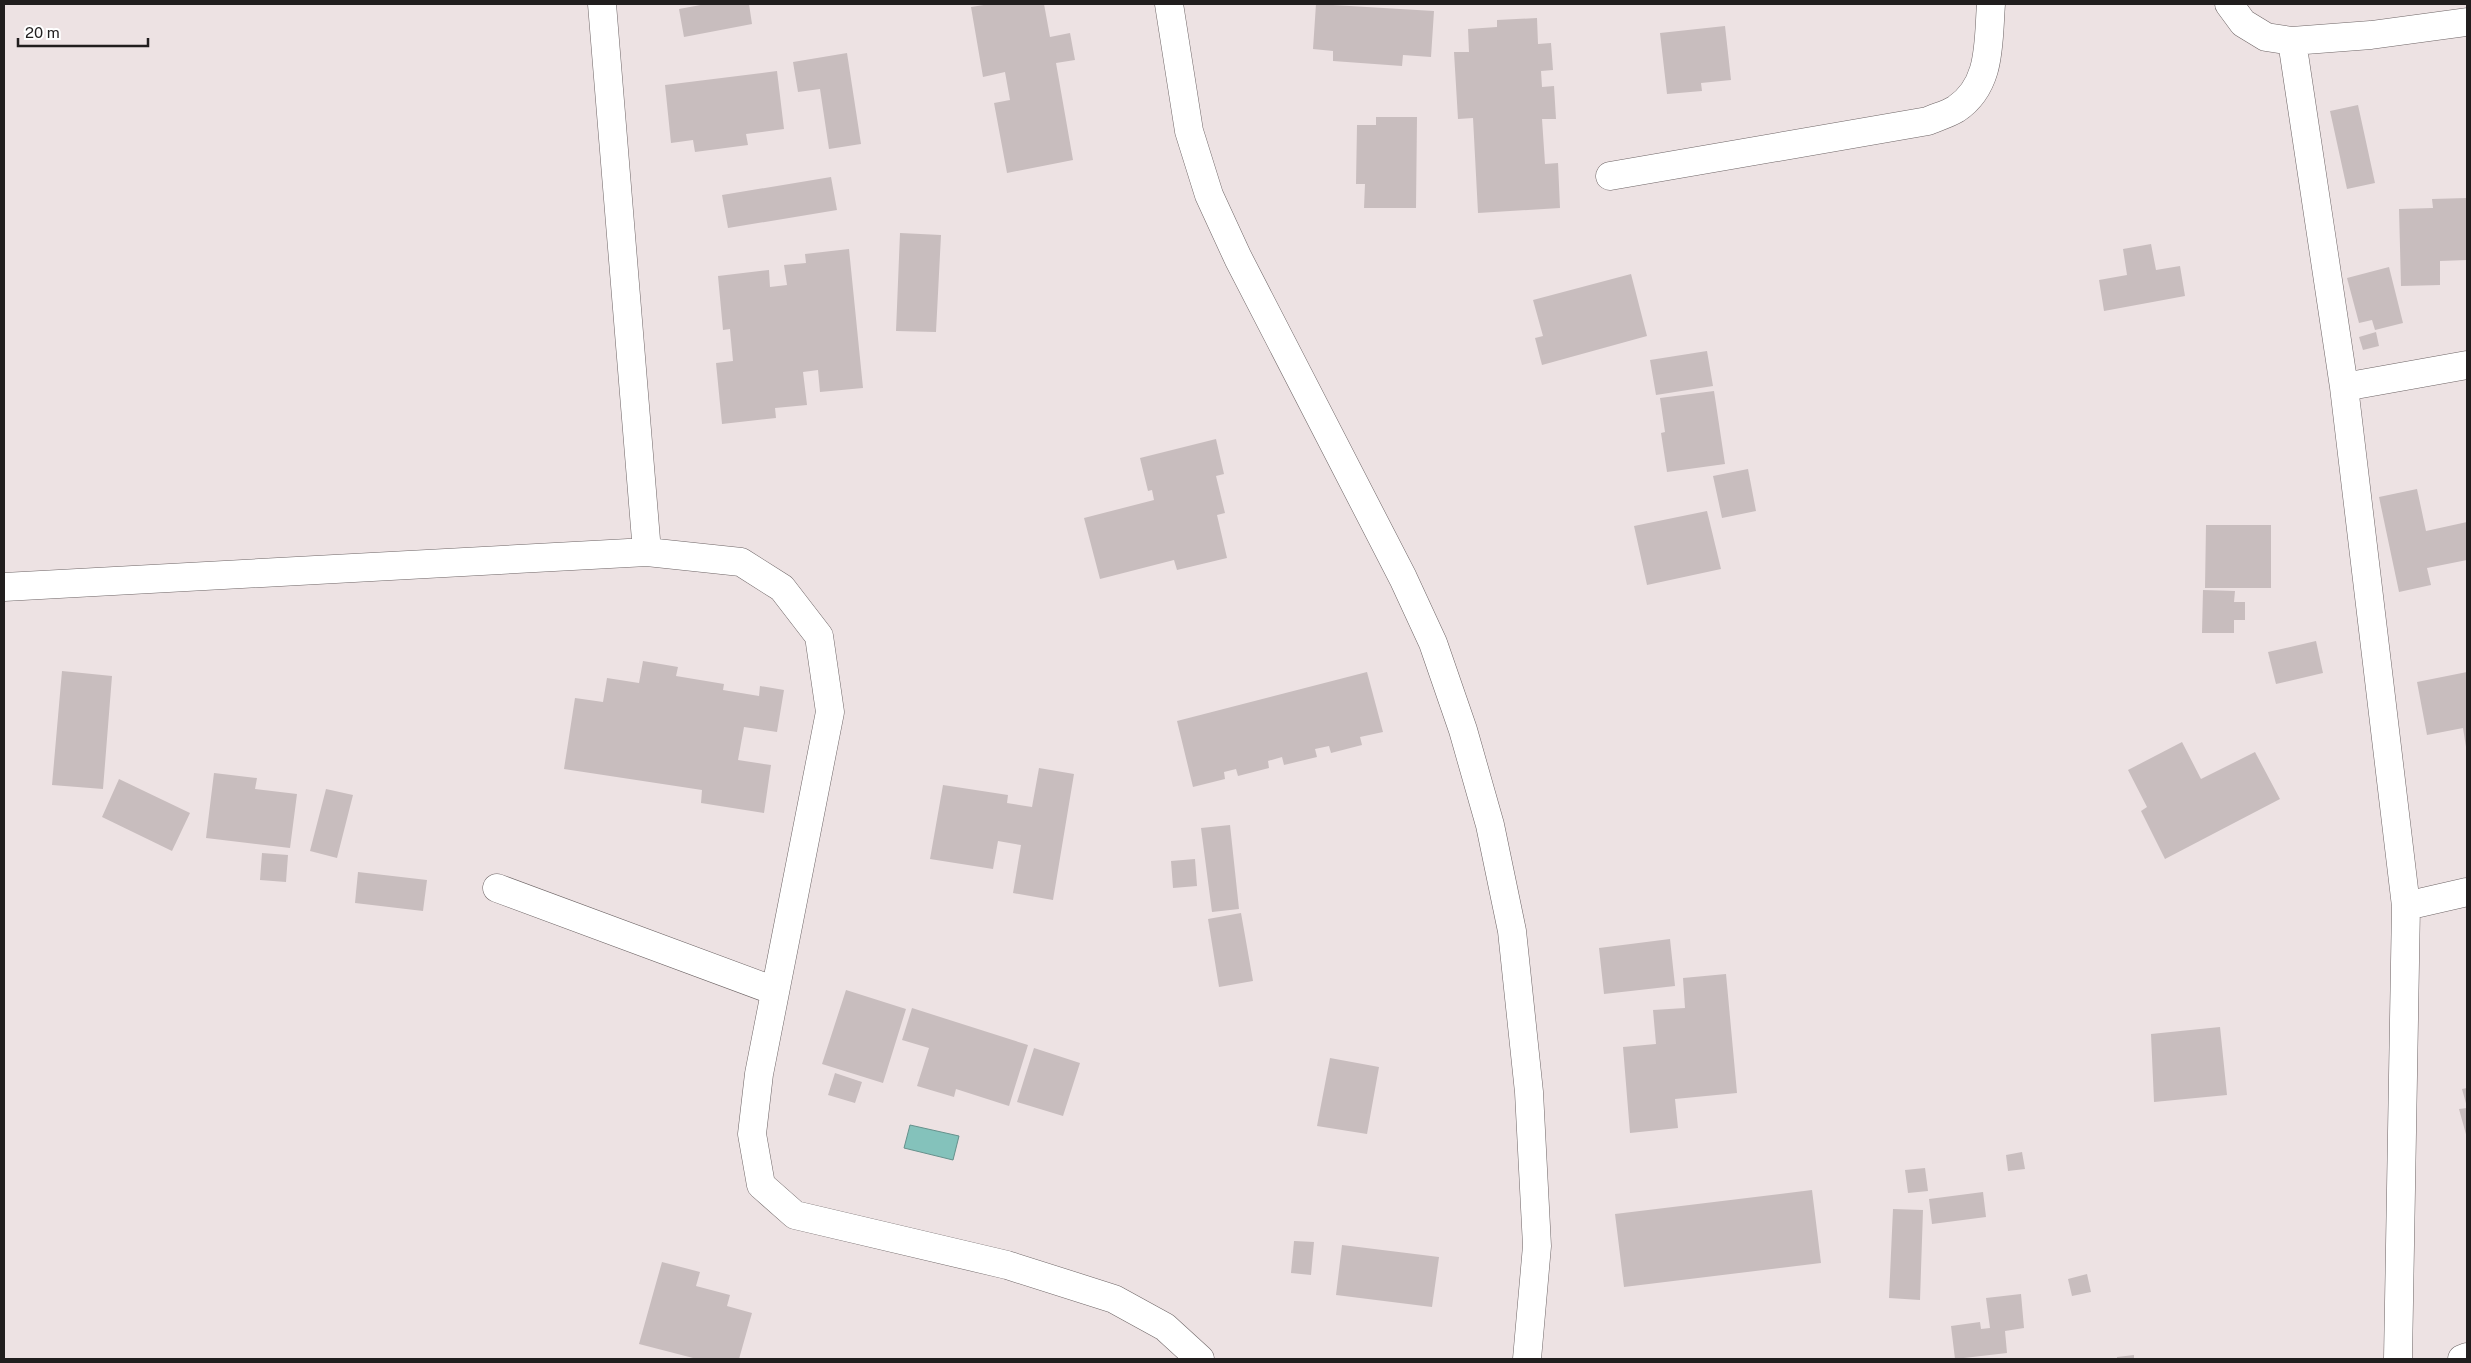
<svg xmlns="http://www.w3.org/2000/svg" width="2471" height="1363" viewBox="0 0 2471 1363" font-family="'Public Sans',sans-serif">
<rect width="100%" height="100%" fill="#ede2e3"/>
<path fill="#84c2bb" stroke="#66918c" d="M910 1125 959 1136 953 1160 904 1148Z"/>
<path fill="#c8bdbe" d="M706 4H749L752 24 684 37 679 9Z
M990 4H1044L1050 37 1070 33 1075 60 1056 63 1073 160 1007 173 994 103 1010 100 1005 72 983 77 971 7Z
M1316 4 1434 11 1431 57 1403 55 1402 66 1333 61V51L1313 49Z
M1537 18 1538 44 1551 43 1553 70 1541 71 1542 87 1554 86 1556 119H1542L1545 164 1558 163 1560 208 1478 213 1473 118 1458 119 1454 52H1469L1468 29 1497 27V20Z
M1725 26 1731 80 1701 83 1702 91 1667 94 1660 33Z
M847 53 861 144 829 149 820 89 798 92 793 62Z
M777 71 784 129 746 134 748 145 695 152 693 140 671 143 665 85Z
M2358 105 2375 183 2347 189 2330 111Z
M1376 117H1417L1416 208H1364L1365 184H1356L1357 125H1376Z
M831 177 837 210 728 228 722 195Z
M2467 198V260L2440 261V285L2401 286 2399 209 2433 208 2432 199Z
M900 233 941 235 936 332 896 331Z
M2151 244 2156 270 2180 266 2185 296 2104 311 2099 280 2127 275 2123 249Z
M849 249 863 388 820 392 818 370 803 372 807 405 775 408 776 418 722 424 716 363 733 361 730 329 723 330 718 276 769 270 770 287 787 285 784 265 806 263 805 254Z
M2389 267 2403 323 2375 330 2372 320 2359 323 2347 278Z
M1631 274 1647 336 1542 365 1535 338 1543 336 1533 300Z
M2376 332 2379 346 2363 350 2359 337Z
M1707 351 1713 386 1656 395 1650 360Z
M1714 391 1725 464 1667 472 1661 433 1665 432 1660 398Z
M1216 439 1224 474 1216 476 1225 513 1217 515 1227 558 1177 570 1174 560 1100 579 1084 518 1154 500 1152 490 1148 491 1140 458Z
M1748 469 1756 511 1722 518 1713 476Z
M2417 489 2426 531 2467 522V560L2427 568 2431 585 2399 592 2379 497Z
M1707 511 1721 569 1647 585 1634 526Z
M2206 525H2271V588H2205Z
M2203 590 2235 591 2234 602H2245V620H2234V633H2202Z
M2316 641 2323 673 2276 684 2268 652Z
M643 661 678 667 676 676 724 684 723 690 759 696 760 686 784 690 777 732 744 727 738 760 771 765 764 813 701 803 702 790 564 769 575 698 603 702 607 678 639 683Z
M62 671 112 676 103 789 52 785Z
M1367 672 1383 732 1360 737 1362 745 1331 753 1329 746 1315 749 1317 757 1284 765 1282 757 1268 761 1269 768 1238 776 1236 769 1224 772 1225 779 1193 787 1177 721Z
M2467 672V747H2466L2463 728 2427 735 2417 682Z
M2182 742 2201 779 2255 752 2280 799 2165 859 2141 811 2147 807 2128 770Z
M1039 768 1074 774 1053 900 1013 893 1021 845 998 841 993 869 930 859 943 785 1008 795 1007 803 1032 807Z
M214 773 257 778 255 789 297 794 290 848 206 838Z
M119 779 190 813 172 851 102 817Z
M326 789 353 795 337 858 310 851Z
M1230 825 1239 909 1212 912 1201 828Z
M262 853 288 855 286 882 260 880Z
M1195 859 1197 886 1173 888 1171 861Z
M358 872 427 880 423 911 355 903Z
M1241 913 1253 981 1219 987 1208 919Z
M1670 939 1675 986 1604 994 1599 948Z
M1726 974 1737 1093 1675 1099 1678 1128 1630 1133 1623 1047 1656 1044 1653 1010 1685 1008 1683 978Z
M846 990 906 1009 883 1083 822 1064Z
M912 1008 1028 1045 1009 1106 956 1089 954 1097 917 1086 929 1048 902 1040Z
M2220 1027 2227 1095 2154 1102 2151 1034Z
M1034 1048 1080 1063 1063 1116 1017 1102Z
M1330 1058 1379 1067 1367 1134 1317 1126Z
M835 1073 862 1082 855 1103 828 1095Z
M2467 1088V1107L2462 1089Z
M2467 1108V1138L2459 1109Z
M2022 1152 2025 1169 2008 1171 2006 1155Z
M1925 1168 1928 1191 1908 1193 1905 1170Z
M1812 1190 1821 1263 1624 1287 1615 1214Z
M1983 1192 1986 1217 1932 1224 1929 1199Z
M1893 1209 1923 1210 1920 1300 1889 1298Z
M1294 1241 1314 1242 1311 1275 1291 1273Z
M1342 1245 1439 1257 1432 1307 1336 1295Z
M662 1262 700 1272 696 1286 730 1295 727 1306 752 1313 739 1359H697L639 1344Z
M2087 1274 2091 1292 2072 1296 2068 1279Z
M2021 1294 2024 1328 2005 1331 2007 1353 1955 1359 1951 1326 1980 1322 1981 1329 1990 1328 1986 1298Z
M2134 1355V1359H2117V1357Z"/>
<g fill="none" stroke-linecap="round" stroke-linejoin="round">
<defs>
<path id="street" d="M602 4 647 552
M1169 4 1189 131 1209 195 1238 258 1403 578 1433 643 1463 730 1490 825 1512 931 1529 1092 1537 1246 1527 1359
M2229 4 2243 23 2266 37 2292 41 2371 35 2467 22
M2292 41 2344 387 2406 906 2398 1359
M1610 176 1928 121C1937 117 1948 114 1956 109 1992 85 1988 42 1991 4
M2344 387 2467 365
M4 587 647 552 741 562 782 588 819 636 830 712 759 1074 752 1134 761 1185 795 1215 1007 1265 1114 1299 1165 1327 1200 1359
M497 888 775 991
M2406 906 2467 892
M2462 1359 2467 1357"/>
</defs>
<use href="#street" stroke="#6e6566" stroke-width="29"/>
<use href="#street" stroke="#fff" stroke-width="28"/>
</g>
<rect width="2471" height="1363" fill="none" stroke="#211e1e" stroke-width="10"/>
<path d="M18 38v8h130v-8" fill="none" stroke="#211e1e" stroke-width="2.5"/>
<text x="25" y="38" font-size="15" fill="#211e1e" stroke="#ffffff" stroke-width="4" paint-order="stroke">20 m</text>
</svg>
